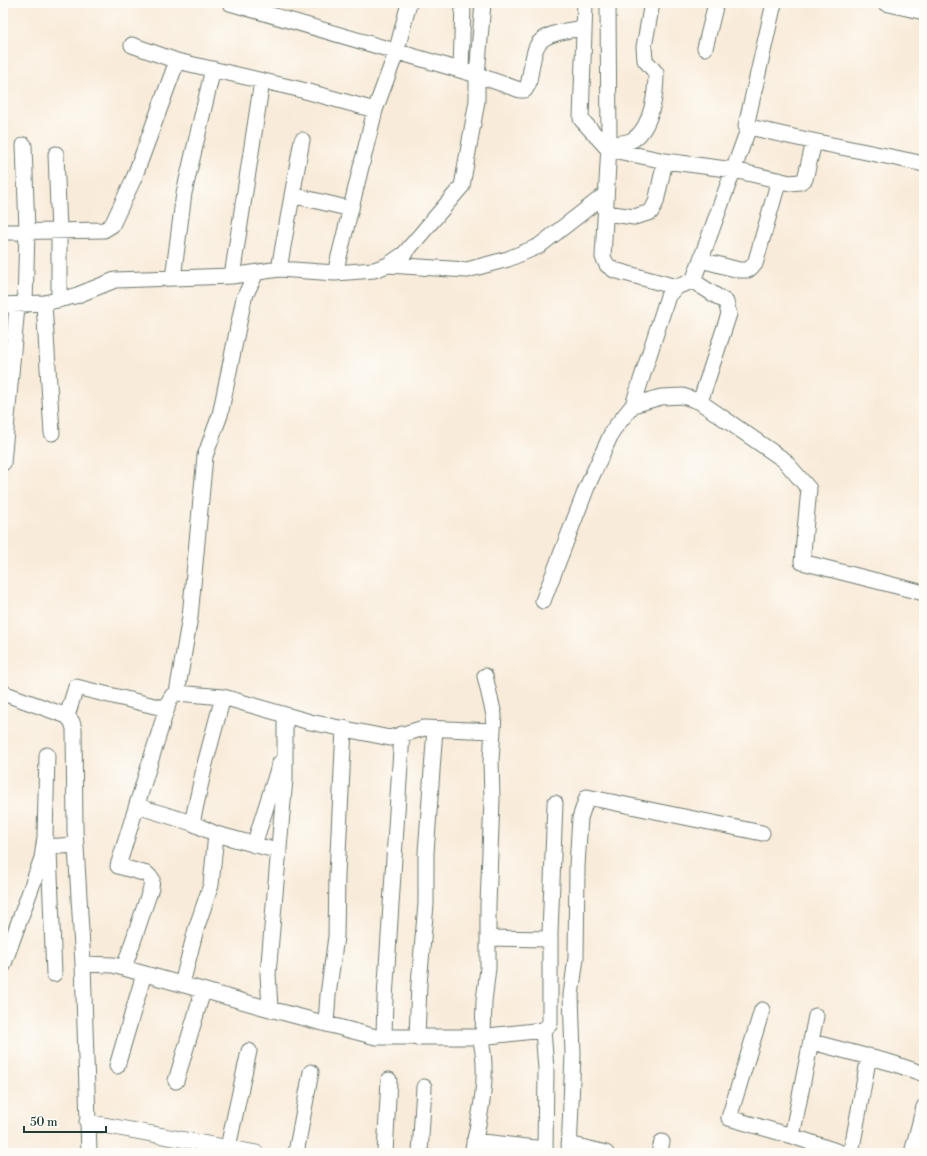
<svg xmlns="http://www.w3.org/2000/svg" width="927" height="1156" viewBox="0 0 927 1156" font-family="'Libre Bodoni',serif">
<rect width="100%" height="100%" fill="#fdfcf7"/>
<filter id="ink" filterUnits="userSpaceOnUse"><feTurbulence type="fractalNoise" baseFrequency=".025" numOctaves="2"/><feDisplacementMap in="SourceGraphic" scale="8" xChannelSelector="R" yChannelSelector="G"/><feConvolveMatrix kernelMatrix="1 2 1 2 8 2 1 2 1" color-interpolation-filters="sRGB"/></filter>
<filter id="wash" filterUnits="userSpaceOnUse"><feTurbulence type="fractalNoise" baseFrequency=".012" numOctaves="4" result="noise"/><feDisplacementMap in="SourceGraphic" scale="16" xChannelSelector="R" yChannelSelector="G"/><feGaussianBlur stdDeviation="0.9" result="paint"/><feColorMatrix in="noise" values="0 0 0 0 0 0 0 0 0 0 0 0 0 0 0 0 0 1.4 0 .05"/><feComposite in="paint" operator="in"/></filter>
<g filter="url(#wash)">
<rect width="100%" height="100%" fill="#f9ebd9"/>
</g>
<g filter="url(#ink)">
<g fill="none" stroke-linecap="round" stroke-linejoin="round">
<defs>
<path id="minor" d="M483 3 477 75 520 90H525L528 85C531 75 532 55 537 46 543 33 572 29 584 29
M585 3 581 119 608 149 665 161 734 170 790 183 800 182 805 179 814 142
M608 3 609 145 603 257 607 265 614 270 676 287
M774 3 746 126C805 141 865 151 924 164
M885 3 924 12
M132 45 177 61 298 89 375 110
M705 48 716 3
M461 70 463 3
M24 145 27 231 25 305
M609 145C616 144 628 143 634 139 652 126 656 93 656 73L645 60 644 47 652 3
M56 154 59 232V300
M292 195 351 209
M606 213 634 217 651 212 656 202 665 161
M3 232 104 230 112 225 134 178 177 61
M701 260 739 270H748L755 264 779 180
M388 265 467 270 508 259 539 246 606 194
M279 269 302 140
M335 273 375 110 396 53 409 3
M232 276 262 81
M173 278 184 193 213 69
M693 281 726 302 729 314 700 402
M44 303 52 433
M3 305 44 303 75 296 115 280 232 276 279 269 335 273 374 270 388 265 404 254 462 186 477 101V75L230 3
M633 405 668 296 676 287 693 281 749 127
M3 463 17 306
M543 601 587 487 613 430 633 405 661 397 683 396 700 402 784 460 809 489 802 562 924 593
M3 693 67 716 72 722 74 729 75 830 83 964 89 1153
M177 693 190 617 205 456 220 415 244 298 256 273
M67 716 76 687 167 709
M137 806 192 823 216 834 279 851
M192 823 205 764 223 697
M254 845 280 763
M44 847 76 845
M49 850 54 974
M488 938 550 939
M83 964 113 965 270 1009 376 1037H480L543 1030 550 1024V933L555 803
M3 966 42 858 45 837 47 755
M124 968 151 888 152 879 147 874 118 866 169 701 172 696 177 693 223 697 310 722 390 738 424 728 493 731
M182 984 196 929 211 885 216 834
M270 1009 268 974 285 779V715
M762 1010 729 1118 792 1136 816 1016
M326 1023 328 995 336 937 337 875 344 728
M543 1030 546 1069 545 1153
M483 1036 484 1001 488 968V905L492 799 491 760 494 715 485 676
M384 1037 385 998 402 734
M417 1038 419 984 426 904V853L435 729
M812 1042 892 1063 924 1074
M117 1066 144 974
M176 1081 203 991
M87 1122 256 1153
M792 1136 842 1153
M474 1141 545 1149
M569 1144 606 1153
M228 1147 249 1051
M296 1153 311 1072
M385 1153 389 1080
M420 1153 424 1087
M472 1153C480 1117 490 1073 480 1037
M569 1153 573 1054 571 995 576 958 577 866 580 818 587 797 762 833
M659 1153 662 1142
M851 1153 869 1056
M912 1153 924 1107"/>
</defs>
<use href="#minor" stroke="#6b7a6e" stroke-width="17"/>
<use href="#minor" stroke="#fff" stroke-width="15"/>
</g>
</g>
<rect width="927" height="1156" fill="none" stroke="#fdfcf7" stroke-width="16"/>
<path d="M24 1126v6h82v-6" fill="none" stroke="#1f3d34" stroke-width="2"/>
<text x="30" y="1126" font-size="12" fill="#1f3d34" stroke="#fdfcf7" stroke-width="3" paint-order="stroke">50 m</text>
</svg>
